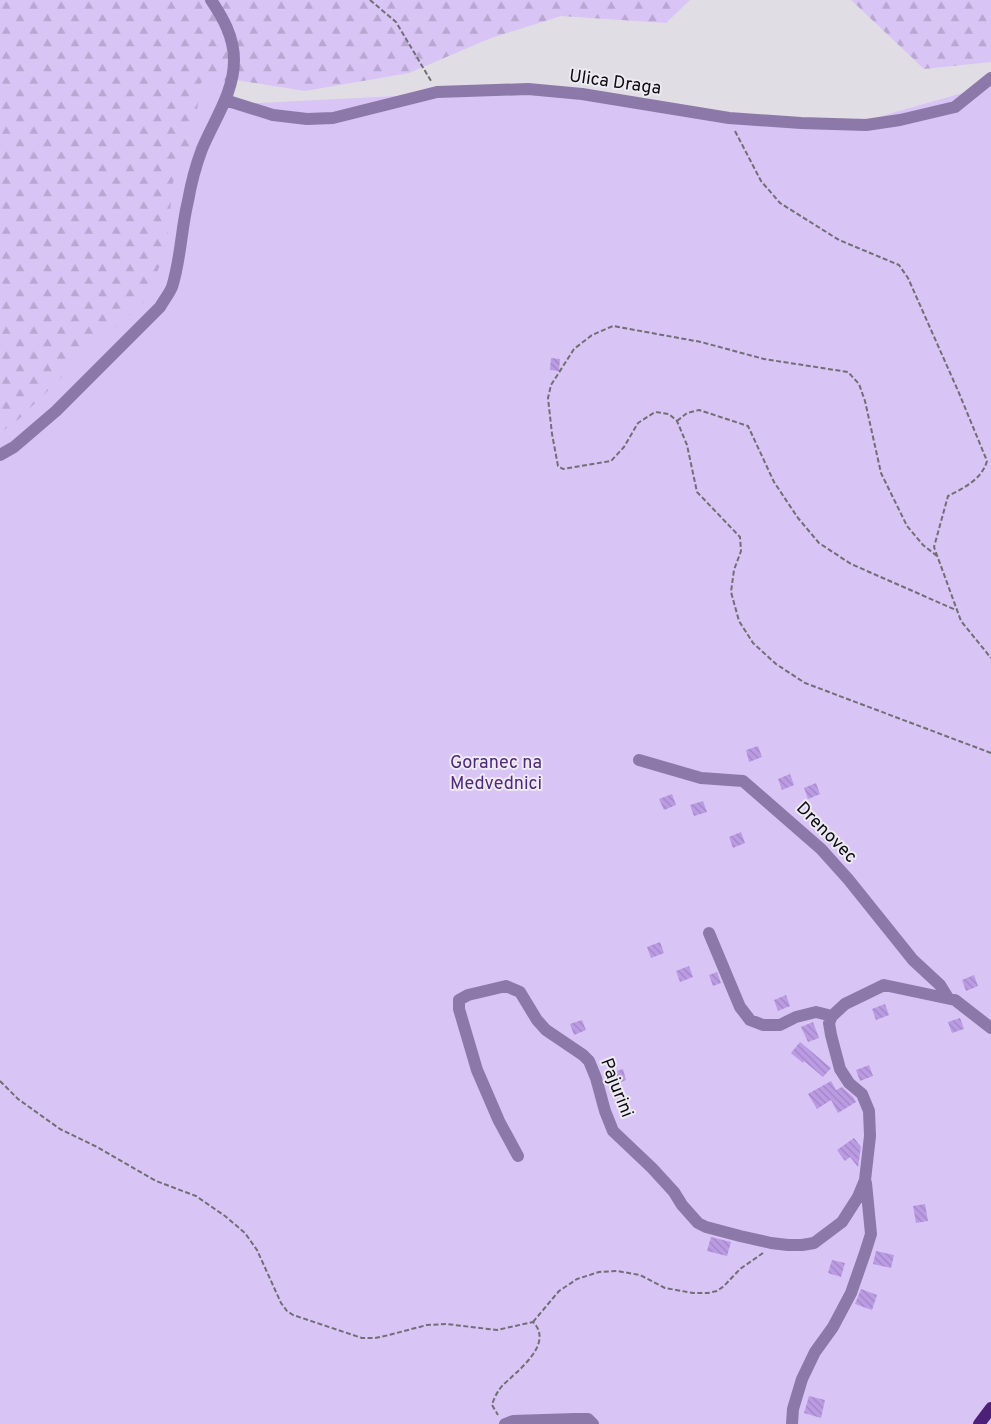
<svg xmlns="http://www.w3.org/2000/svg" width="991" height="1424" viewBox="0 0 991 1424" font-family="Overpass,sans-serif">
<defs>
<pattern id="forest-firs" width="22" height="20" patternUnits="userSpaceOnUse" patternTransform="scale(1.25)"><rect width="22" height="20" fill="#d9c4f6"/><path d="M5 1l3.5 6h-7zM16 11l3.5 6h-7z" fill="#b9a7d2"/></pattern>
<pattern id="building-back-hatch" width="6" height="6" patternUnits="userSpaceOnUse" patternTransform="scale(1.25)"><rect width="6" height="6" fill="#bb9ce4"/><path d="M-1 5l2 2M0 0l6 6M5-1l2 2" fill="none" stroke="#a085c2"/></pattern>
</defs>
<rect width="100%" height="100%" fill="#e0dde5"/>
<path fill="#d9c4f6" d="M0 0H251L219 105 555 88 736 123 871 119 991 85V1424H0Z"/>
<path fill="url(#forest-firs)" d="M0 0H690L666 23 561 16 491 38 409 73 305 91 236 80 201 82 192 146 173 182 166 250 146 300 75 364 20 418 0 433Z
M851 0H991V62L924 69Z"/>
<path fill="url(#building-back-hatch)" d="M551 358 560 359 559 371 550 370Z
M758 746 762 757 749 762 746 750Z
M790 774 794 785 782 790 778 779Z
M816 783 820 794 808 799 804 788Z
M672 794 676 805 664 810 659 799Z
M703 801 707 812 694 816 690 805Z
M741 832 745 843 733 848 729 837Z
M660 942 664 953 651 958 647 947Z
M689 966 693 977 680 982 676 971Z
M717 972 721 983 713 986 709 975Z
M974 975 978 986 966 991 962 980Z
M786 995 790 1006 778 1011 774 1000Z
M885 1004 889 1015 876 1020 872 1009Z
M960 1018 964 1029 952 1033 948 1022Z
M582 1020 586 1030 574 1035 570 1024Z
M813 1022 819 1038 808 1042 801 1027Z
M800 1042 831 1068 823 1077 804 1061 803 1063 791 1053Z
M869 1065 873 1076 860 1081 856 1070Z
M623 1069 626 1080 614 1085 610 1073Z
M831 1081 836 1090 842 1087 853 1097 856 1102 838 1113 831 1100 817 1109 808 1094Z
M854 1138 861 1147 858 1167 850 1157 845 1161 837 1150Z
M925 1204 928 1221 916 1223 913 1206Z
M711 1237 731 1242 727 1256 707 1251Z
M876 1251 894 1255 891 1268 873 1264Z
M832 1260 845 1263 841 1277 828 1273Z
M861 1289 877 1295 872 1310 855 1304Z
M809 1396 825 1400 821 1418 804 1413Z"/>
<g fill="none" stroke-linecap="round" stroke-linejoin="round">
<path stroke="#716f75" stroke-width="2" stroke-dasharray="5 2.5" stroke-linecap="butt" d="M370 0 396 22 431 81
M735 131 761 181 780 203 839 240 899 265 908 278 959 393 987 461C982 479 964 488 948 496L934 547 961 621 991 658
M677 421 687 413 699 410 748 426 774 482 798 518 819 543 851 564 956 610
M937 556 923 545 907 526 881 473 865 401 859 384 848 372 764 359 701 342 613 326 592 335 574 349 551 385 548 398 552 434 558 466 563 469 611 461 624 447 638 423 655 412 669 414 677 421 687 445 697 492 740 537 741 551 734 570 731 592 739 621 753 643 776 664 805 683 991 753
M0 1081 18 1099 60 1129 97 1147 156 1181 196 1196 225 1216 245 1233 257 1250 281 1303 287 1311 293 1315 362 1338H375L389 1335 427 1325 446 1324 497 1330 533 1322C555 1344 516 1372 503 1385 498 1390 494 1398 492 1405L498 1415
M533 1322 559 1291 577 1279 599 1272 617 1271 640 1275 665 1288 693 1293H708L717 1291 724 1286 740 1269 763 1253"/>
<path stroke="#8d79a9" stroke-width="12" d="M225 100 273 115 307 119 333 118 437 92 528 89 582 94 729 118 801 123 866 125 900 120 955 107 991 78
M0 455 14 447 56 411 160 307C164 300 169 294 172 287 181 259 181 229 188 201 191 184 196 165 202 149 214 120 234 93 234 60 234 37 223 18 211 0
M639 760 701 778 743 781 821 849 848 879 913 960 940 985 948 998
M709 933 740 1007 750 1020 763 1025H780L796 1017 816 1012 832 1016
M518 1156 499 1121 477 1070 459 1009V1000L468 995 506 986 520 992 537 1020 546 1030 583 1055 589 1061 596 1078 605 1111 613 1131 652 1168 674 1192 682 1205 698 1223 706 1227 740 1236 771 1243 788 1245H802L814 1243 842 1222 858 1197 865 1180 870 1136 869 1111 862 1094 849 1083 840 1069 831 1035 829 1023 832 1016 845 1004 884 985 955 1000 991 1028
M505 1424 513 1421 575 1419H588L593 1424
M792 1424 793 1409 802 1379 815 1352 833 1327 851 1293 865 1253 871 1234 866 1183"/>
<path stroke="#4d2077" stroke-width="12" d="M979 1424 991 1408"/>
</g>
<g text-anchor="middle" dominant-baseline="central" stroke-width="4" stroke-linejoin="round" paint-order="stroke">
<g font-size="18" fill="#0d0c0f" stroke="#edeaf3">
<text transform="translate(615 83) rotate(8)">Ulica Draga</text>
<text transform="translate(826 833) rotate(45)">Drenovec</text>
<text transform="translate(616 1088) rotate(69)">Pajurini</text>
</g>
<g font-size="18" fill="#51287b" stroke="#edeaf3">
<text x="496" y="763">Goranec na<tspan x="496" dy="21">Medvednici</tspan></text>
</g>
</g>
</svg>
